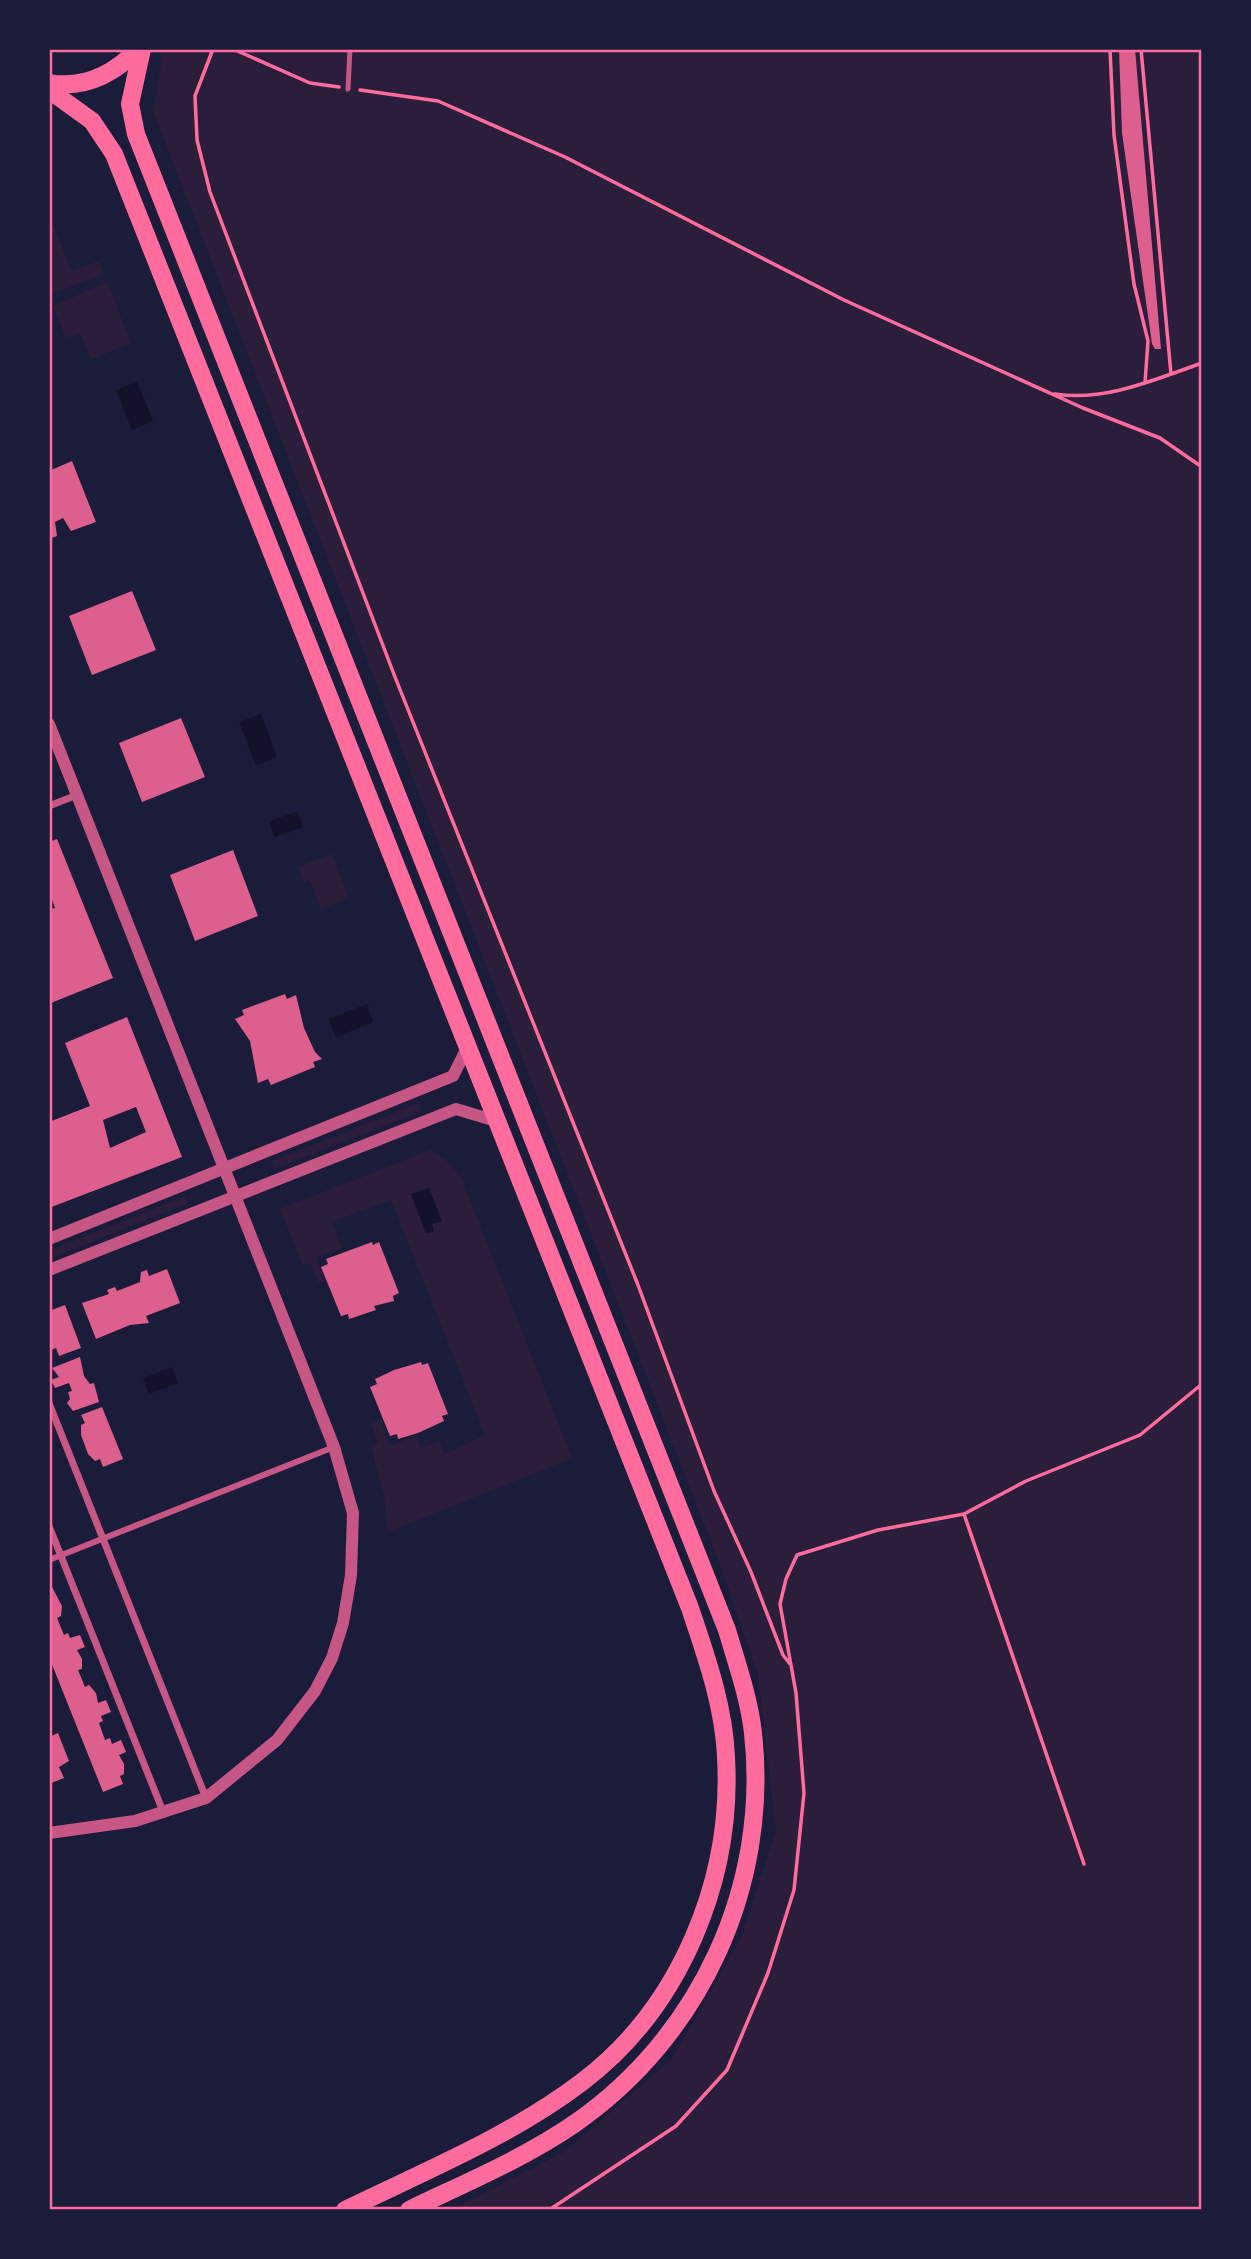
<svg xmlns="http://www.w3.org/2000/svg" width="1251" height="2259" viewBox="0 0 1251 2259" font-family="'Libre Baskerville',serif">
<rect width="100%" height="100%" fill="#1b1b3a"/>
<path fill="#2a1e3b" d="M164 49H1202V2210H451L564 2152 672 2059 741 1938 776 1830 758 1674 719 1562 153 111Z
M49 212 71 271 99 261 104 274 49 295Z
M107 282 131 343 91 359 80 333 66 338 53 306Z
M332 854 349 898 321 909 310 880 304 882 298 867Z
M419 1103 422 1111 275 1169 272 1161Z
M430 1150 444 1158 460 1175 572 1458 388 1532 384 1496 371 1447 378 1443 371 1424 381 1420 390 1446 416 1435 421 1448 439 1441 445 1454 485 1435 391 1200 332 1222 342 1248 316 1258 324 1280 318 1283 311 1263 303 1266 280 1209Z
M186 1196 189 1203 49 1259V1250Z"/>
<path fill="#12122b" d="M137 382 153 421 132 430 116 390Z
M261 714 277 757 256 765 239 722Z
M297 811 303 827 275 837 269 822Z
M367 1004 373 1022 336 1037 329 1019Z
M429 1188 442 1221 432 1224 434 1231 426 1234 411 1194Z
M172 1367 178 1383 149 1394 143 1378Z"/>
<path fill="#dd5f8e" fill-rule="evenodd" d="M1119 49H1135L1161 349H1155L1152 344 1122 133Z
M72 461 96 522 71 531 63 518 55 522 57 536 49 539V482L52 481 49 471Z
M132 591 156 650 92 675 69 616Z
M181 718 205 777 142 802 119 743Z
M57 839 113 978 51 1003 49 910 55 908 49 891V842Z
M233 850 258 916 195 941 170 875Z
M285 994 287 999 296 995 304 1028 315 1052 322 1059 313 1062 315 1067 271 1085 268 1079 258 1083 250 1041 235 1019 244 1015 242 1010Z
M127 1017 182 1157 49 1208V1122L90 1106 65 1043ZM136 1107 146 1132 110 1148 103 1120Z
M372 1242 373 1245 379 1242 399 1293 393 1296 394 1301 374 1306 376 1310 349 1319 348 1314 341 1316 321 1267 328 1264 326 1259Z
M167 1269 180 1303 146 1316 149 1323 130 1325 96 1339 82 1303 109 1294 107 1290 115 1287 117 1291 140 1282 141 1272 147 1270 149 1276Z
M65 1305 81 1348 59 1356 56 1348 49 1351V1311Z
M80 1357 84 1376 90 1384 94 1383 99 1402 73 1411 67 1403 70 1399 68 1392 72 1391 69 1383 55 1388 51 1380 59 1377 52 1368Z
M421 1362 422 1365 428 1363 448 1414 442 1416 444 1421 418 1433 398 1439 397 1434 390 1436 370 1387 377 1384 375 1379 394 1370Z
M102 1407 123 1459 103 1467 100 1459 95 1461 88 1454 81 1435V1425L85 1423 81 1415Z
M51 1585 62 1606 61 1616 57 1618 64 1635 68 1633 70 1638 80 1635 85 1647 77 1650 82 1659V1669L78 1670 85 1687 89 1685 96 1693 98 1703 106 1700 111 1712 101 1716 103 1721 99 1723 105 1740 110 1738 112 1744 121 1740 126 1752 119 1755 124 1764V1774L120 1776 123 1784 103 1792 49 1657Z
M58 1733 69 1761 59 1767 64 1778 49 1784V1737Z"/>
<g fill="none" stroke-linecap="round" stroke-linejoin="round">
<path stroke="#ff6b9d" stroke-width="3.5" d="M213 49 195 96 197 140 210 192 395 677 638 1285 714 1491 751 1572 783 1655 790 1664
M233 49 310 83 339 87
M1110 49 1114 135 1134 284 1148 341 1145 383
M1141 49 1171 374
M360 90 438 101 565 157 844 300 1083 408 1160 438 1202 467
M1055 394C1105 402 1156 379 1202 363
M964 1514 1084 1864
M549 2210 676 2126 727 2070 768 1973 794 1890 804 1793 796 1693 780 1604 786 1579 797 1555 878 1530 964 1514 1026 1481 1140 1435 1202 1384"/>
<path stroke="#c65784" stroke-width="5" d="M348 89 350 49"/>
<path stroke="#c65784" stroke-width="6" d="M49 1560 334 1447"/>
<path stroke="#c65784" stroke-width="7" d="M49 806 77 795
M49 1403 206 1798
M49 1526 164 1814"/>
<path stroke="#c65784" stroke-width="12" d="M49 724 334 1447 353 1513 351 1575 343 1623 332 1658 315 1691 277 1740 206 1798 135 1821 49 1833
M49 1239 453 1076 467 1048
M49 1270 456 1109 496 1121"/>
<path stroke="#ff6b9d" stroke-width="18" d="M142 49 130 104 136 134 727 1630C737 1664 749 1698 753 1733 770 1886 700 2037 574 2124 523 2159 465 2183 409 2210
M49 83C84 89 114 74 138 49
M49 90 92 121 114 154 690 1608C706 1656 724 1706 726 1757 733 1879 681 2007 582 2082 511 2136 425 2171 345 2210"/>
</g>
<rect width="1251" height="2259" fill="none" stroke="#1b1b3a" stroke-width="102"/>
<rect x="51" y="51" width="1149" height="2157" fill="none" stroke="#ff6b9d" stroke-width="2.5"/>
</svg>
